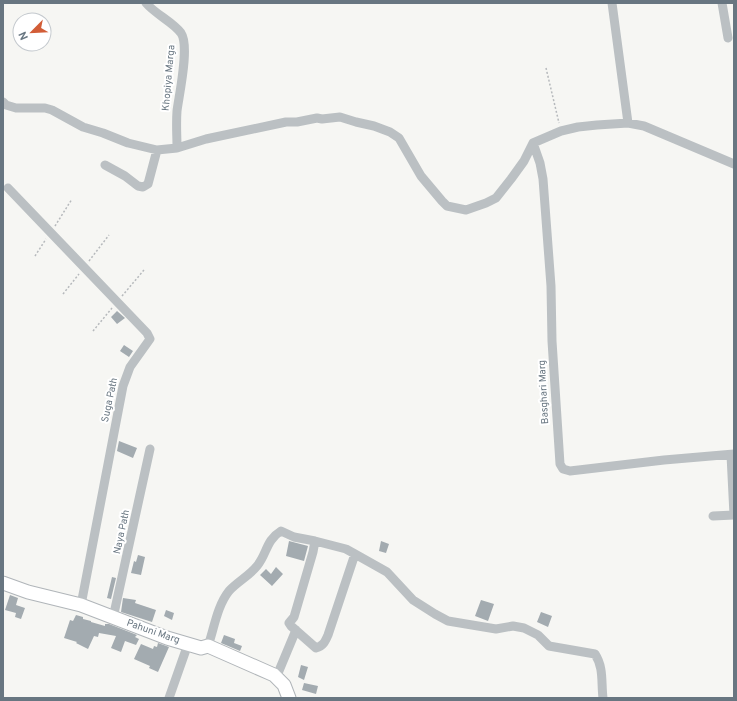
<svg xmlns="http://www.w3.org/2000/svg" width="737" height="701" viewBox="0 0 737 701" font-family="Overpass,sans-serif">
<rect width="100%" height="100%" fill="#f6f6f3"/>
<path fill="#a3abb0" d="M117 311 125 318 117 324 111 317Z
M124 345 133 351 129 357 120 351Z
M119 441 137 448 133 458 117 451Z
M289 541 308 546 304 561 286 556Z
M381 541 389 544 386 553 379 551Z
M138 555 145 557 141 575 131 573 134 561 136 562Z
M276 567 283 574 272 586 260 575 266 569 271 574Z
M112 577 116 578 111 599 107 598Z
M10 595 18 598 16 605 25 608 21 619 15 617 16 613 5 610Z
M123 598 136 600 135 603 156 610 152 622 121 612Z
M481 600 494 604 488 621 475 616Z
M166 610 174 613 172 620 164 616Z
M541 612 552 616 548 627 537 622Z
M76 615 83 617V619L91 621V622L105 626V624H109L137 635 135 637 139 639 136 645 125 641 121 652 111 648 116 636 99 633 98 637 94 636 88 649 76 643 77 642 64 638 70 620 73 621Z
M224 635 235 639 234 643 242 646 240 651 221 643Z
M158 643 169 647 158 672 149 668 150 666 134 659 141 644 153 649 154 646 157 647Z
M301 665 308 667 304 680 298 677Z
M304 683 318 686 316 694 302 690Z"/>
<g fill="none" stroke-linecap="round" stroke-linejoin="round">
<defs>
<path id="secondary" d="M3 583 28 592 81 605 167 638 201 648 208 646 274 675 284 685 289 698"/>
</defs>
<use href="#secondary" stroke="#b0b5b9" stroke-width="15"/>
<path stroke="#b6b9bc" stroke-width="1.5" stroke-dasharray="2 2" stroke-linecap="butt" d="M546 68 559 123
M55 226 72 199
M35 256 46 239
M89 261 109 235
M63 294 79 274
M122 296 144 270
M93 331 112 308"/>
<path stroke="#bbc0c3" stroke-width="9" d="M146 3C155 14 173 22 181 33 190 46 179 95 177 111 176 124 177 136 177 148
M612 3 628 123
M722 3 728 38
M3 102 6 105 16 108H45L52 110 83 127 103 133 128 143 157 150 177 148 206 139 286 122H297L317 118 322 119 340 117 356 122 374 126 390 132 399 138 421 176 442 201 447 206 466 210 486 203 496 198 511 179 524 161 533 143 561 131 578 127 597 125 628 123 644 126 734 164
M533 143 540 163 543 179 551 286 552 341 560 464 563 469 570 471 664 460 734 454
M105 165 125 176 138 186 143 187 148 184 157 150
M8 188 147 333 150 339 130 367 123 386 81 605
M731 455 734 515
M713 516 734 515
M315 541 313 552 294 617 289 623 291 626 316 648C323 646 325 642 328 635L355 554
M113 618 150 449
M208 646C214 629 217 606 229 591 237 582 249 576 257 566 267 554 266 540 281 531L294 537 315 541 346 549 355 554 387 572 413 600 435 614 448 621 496 629 513 626 524 628 538 635 549 646 595 654C604 668 601 682 603 698
M276 678 296 630
M169 698 188 644"/>
<use href="#secondary" stroke="#fff" stroke-width="13"/>
</g>
<g text-anchor="middle" dominant-baseline="central" stroke-width="4" stroke-linejoin="round" paint-order="stroke">
<g font-size="10" fill="#687681" stroke="#fff">
<text transform="translate(169 78) rotate(-85)">Khopiya Marga</text>
<text transform="translate(544 392) rotate(-93)">Basghari Marg</text>
<text transform="translate(110 400) rotate(-78)">Suga Path</text>
<text transform="translate(122 532) rotate(-78)">Naya Path</text>
<text transform="translate(153 632) rotate(19)">Pahuni Marg</text>
</g>
</g>
<rect width="737" height="701" fill="none" stroke="#687681" stroke-width="8"/>
<g transform="translate(32 32) rotate(246)"><circle r="19" fill="#ffffff" stroke="#c3c8cd"/>
<path d="M0-3L7 15L0 10L-7 15Z" fill="#d25d37"/>
<text y="-6" font-size="11" font-weight="bold" text-anchor="middle" fill="#687681">N</text>
</g>
</svg>
